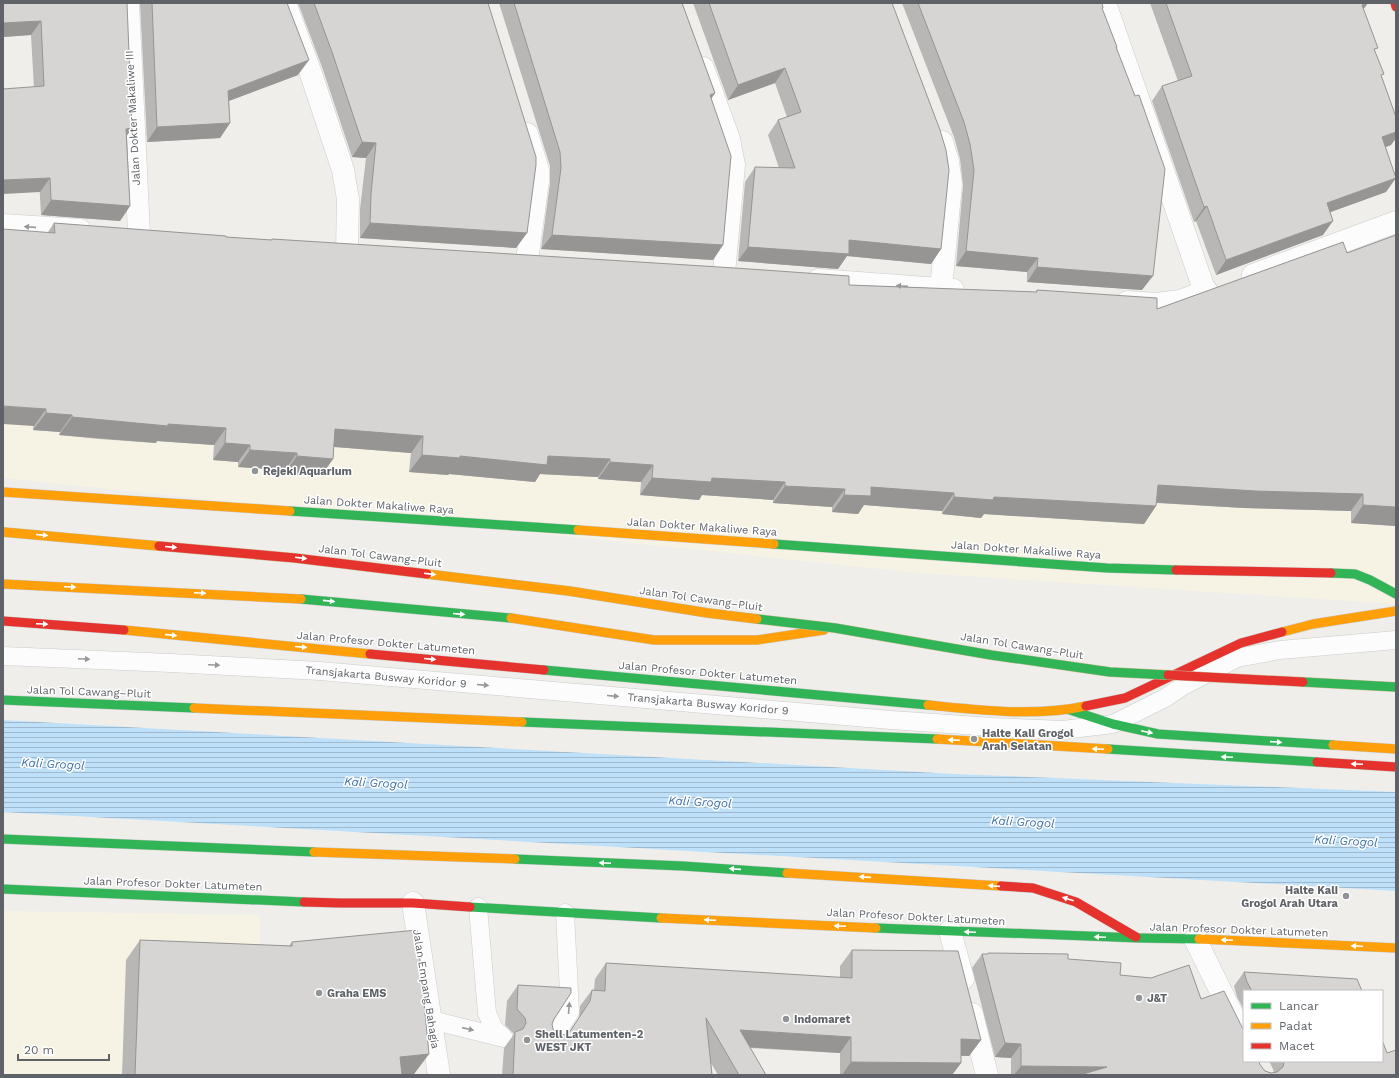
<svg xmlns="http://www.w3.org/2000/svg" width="1399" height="1078" viewBox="0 0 1399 1078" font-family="'Work Sans',sans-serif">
<defs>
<pattern id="water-rules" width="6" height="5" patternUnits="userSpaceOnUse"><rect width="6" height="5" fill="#bfe0f9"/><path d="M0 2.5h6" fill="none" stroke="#9eb9cd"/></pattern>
</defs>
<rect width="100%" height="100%" fill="#efeeea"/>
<path fill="#f7f3e4" d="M3 359 1396 422V604L920 573 3 478Z
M3 911 260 915 259 1075H3Z"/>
<path fill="url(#water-rules)" d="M3 720 954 774 1396 792V891L3 812Z"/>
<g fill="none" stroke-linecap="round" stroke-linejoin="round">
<defs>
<path id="lane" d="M3 656 171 663 320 671 891 720 993 727 1063 730 1113 724 1165 698 1183 686 1237 658 1280 650 1396 640
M478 907 487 1013 494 1029 504 1038
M431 1020 504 1038
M551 1041 570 1012 565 913"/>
<path id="street" d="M128 3 139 234
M285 3 310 71 343 170 348 199 347 250
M1105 3 1205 292
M703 68 729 139 734 165 724 273
M527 134 538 170V181L527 261
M3 225 80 230
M1253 275 1396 222
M818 280 953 290
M941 289 951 184 948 162 942 142
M1127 302 1157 304 1180 301 1207 291
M413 903 439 1075
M950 931 963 979
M1195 939 1244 1038
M972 1014 987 1075"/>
<path id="fast" d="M290 511 578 530
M774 544 1107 568 1176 570
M1331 573 1355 574 1370 580 1396 594
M301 599 511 618
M544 670 928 705
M3 700 194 708
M1070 710 1113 724 1158 734 1333 745
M522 722 937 739
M1108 749 1317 762
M3 839 314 852
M515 859 683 866 787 873
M3 889 304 902
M470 907 661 918
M876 928 1139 938 1199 939"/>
<path id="slow" d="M3 492 290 511
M578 530 774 544
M3 584 301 599
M511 618 654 640H757L824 630
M124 630 370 654
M1282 632 1313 624 1396 611
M928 705C980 710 1035 717 1086 706
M194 708 522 722
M937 739 1108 749
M1333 745 1396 749
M314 852 515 859
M787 873 1001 886
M661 918 876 928
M1199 939 1396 948"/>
<path id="jam" d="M1395 3 1396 7
M1176 570 1331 573
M3 621 124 630
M370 654 544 670
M1086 706 1125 698 1241 643 1282 632
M1317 762 1396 767
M1001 886 1033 888 1076 902 1136 937
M304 902 340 903H413L470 907"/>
</defs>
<use href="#lane" stroke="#cbcccc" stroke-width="19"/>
<use href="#street" stroke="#cbcccc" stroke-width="23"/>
<use href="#fast" stroke="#cacacb" stroke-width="10"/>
<use href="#slow" stroke="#cacacb" stroke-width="10"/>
<use href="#jam" stroke="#cacacb" stroke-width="10"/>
<use href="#lane" stroke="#fdfcfc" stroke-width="18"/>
<use href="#street" stroke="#fdfcfc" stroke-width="22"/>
<use href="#fast" stroke="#30b455" stroke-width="9"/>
<use href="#slow" stroke="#ff9f0a" stroke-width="9"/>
<use href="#jam" stroke="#e5322d" stroke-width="9"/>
<defs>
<path id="fast-bridge" d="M757 619 835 628 991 655 1110 672 1168 675
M1303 682 1396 687"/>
<path id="slow-bridge" d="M3 532 159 546
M427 574 569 591 708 613 757 619"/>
<path id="jam-bridge" d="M159 546 295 558 427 574
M1168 675 1303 682"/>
</defs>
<use href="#fast-bridge" stroke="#c8b996" stroke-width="10" stroke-linecap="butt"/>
<use href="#slow-bridge" stroke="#c8b996" stroke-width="10" stroke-linecap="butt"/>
<use href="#jam-bridge" stroke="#c8b996" stroke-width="10" stroke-linecap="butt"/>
<use href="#fast-bridge" stroke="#30b455" stroke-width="9"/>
<use href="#slow-bridge" stroke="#ff9f0a" stroke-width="9"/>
<use href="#jam-bridge" stroke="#e5322d" stroke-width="9"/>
</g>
<path fill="#b8b7b5" d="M3 3H127V137L130 206 120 221 41 215 31 35 3 37Z
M140 3H287L298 75 229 101 230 123 220 138 147 142Z
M298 3H488L527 233 516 248 360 238V209L366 158 352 157 322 67Z
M499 3H682L715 93 711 98 723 245 713 260 541 249 550 183V166Z
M693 3H892L941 249 931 264 847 256 838 269 738 261 745 182 755 167 779 168 768 135 778 120 787 117 775 83 728 100Z
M902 3H1102L1103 8 1102 9 1117 47 1116 48 1142 290 1027 282V272L956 266 963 185 960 159 954 137Z
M1150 3H1367L1363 9 1381 77 1396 117V138L1391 145 1386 147V192L1330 212 1323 235 1216 275 1196 221 1194 222 1152 101 1162 86 1178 81Z
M54 223 226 237 271 240 272 239 849 285 1036 292 1037 290 1157 309 1343 242 1396 526 1351 523V511L1244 508 1156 503V506L1144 524 984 514 981 518 942 514V511L864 505 858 514 832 512V507L773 503V500L702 495 699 500 640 495 641 482 598 479V477L540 474 535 482 449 474 448 475 409 472 411 453 334 447 333 459 321 476 284 474 285 470 238 467V462L213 460 214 445 157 441 156 443 99 439 59 435 60 432 33 430 48 232Z
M140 940 289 946 292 942 429 1054 414 1074 409 1075H122L126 960Z
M852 950 981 1040 969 1056H961V1063L952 1075H840V1053L750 1048 766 1075H718L711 1063 712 1075H502L504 1048 514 1034 505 1025 507 1001 518 985 554 1019 552 1024 553 1029 556 1033 562 1035 568 1034 569 1032 579 1018 580 1006 592 990H594L595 979 606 963 840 978V966Z
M988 953 1068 959 1201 999 1244 1061 1261 1066 1265 1071 1271 1073H1274L1273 1069 1269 1061H1382L1387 1053 1396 1075H1011V1058L995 1057 972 968 982 954H988Z
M1244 972 1362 991H1244V1010L1237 997 1234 986Z"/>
<path fill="#969594" d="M1368 3 1357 18 1362 5Z
M41 21 31 35 3 37V23Z
M309 60 298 75 218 105 228 91Z
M785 68 775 83 728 100 738 85Z
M715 93 705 108 710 95Z
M230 123 220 138 147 142 157 127Z
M132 128 122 143 126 129Z
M1396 132V138L1391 145 1372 152 1382 137Z
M362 142 376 143 366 158 352 157Z
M50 178 40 192 3 194V180Z
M1396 178 1386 192 1317 217 1327 203Z
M51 200 130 206 120 221 41 215Z
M1207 206 1196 221 1194 222 1204 207Z
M1333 221 1323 235 1216 275 1226 260Z
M370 223 527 233 516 248 360 238Z
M552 235 723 245 713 260 541 249Z
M849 240 941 249 931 264 847 256 838 269 738 261 748 247Z
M966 251 1038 258 1027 272 956 266Z
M1037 267 1153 276 1142 290 1027 282Z
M3 406 46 409 34 426 3 424Z
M46 413 72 415 60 432 33 430Z
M72 417 168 424 226 428 214 445 157 441 156 443 59 435Z
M335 429 423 436 411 453 323 446Z
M225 443 250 445 238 462 213 460Z
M250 450 297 453 285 470 238 467Z
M422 455 460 456H548L610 459 598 477 540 474 535 482 449 474 448 475 409 472Z
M297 456 333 459 321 476 284 474Z
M610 462 653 465 641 482 598 479Z
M652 478H712L785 482 773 500 702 495 699 500 640 495Z
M1158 485 1363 494 1351 511 1244 508 1145 502Z
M785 486 845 489 832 507 773 503Z
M871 487 954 493 942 511 864 505 858 514 832 512 844 495Z
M954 497H994L1156 506 1144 524 984 514 981 518 942 514Z
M1363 505 1396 507V526L1351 523Z
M740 1030 851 1037 840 1053 729 1046Z
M961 1039 981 1040 969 1056 949 1055Z
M1005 1043 1021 1044 1011 1058 995 1057Z
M429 1054 414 1074 387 1075 400 1057Z
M851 1062 961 1063 952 1075H842Z
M1021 1066 1107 1067 1102 1075H1014Z"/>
<path fill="#d6d5d3" stroke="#969594" d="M3 3H127L132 128 126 129 130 206 51 200 50 178 3 180V89L44 86 41 21 3 23Z
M152 3H287L309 60 228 91 230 123 157 127Z
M314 3H488L536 157V165L527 233 370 223 371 194 376 143 362 142 332 52Z
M514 3H682L715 93 710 95 731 156 723 245 552 235 561 168 560 152Z
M709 3H892L940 130 946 150 949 170 941 249 849 240V254L748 247 755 167 795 168 778 120 801 112 785 68 738 85Z
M918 3H1102L1103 8H1102L1117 47H1116L1135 96 1139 95 1165 169 1153 276 1037 267 1038 258 966 251 974 170 970 144 964 122Z
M1166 3H1367L1362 5 1378 48 1374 49 1384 74 1381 75 1396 117V132L1382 137 1396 178 1327 203 1333 221 1226 260 1207 206 1204 207 1162 86 1192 76Z
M54 223 226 236V237L272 240V239L735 268 849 276V285L1037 292V290L1157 298V309L1343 242 1347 253 1396 235V507L1363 505V494L1256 491 1158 485 1156 506 994 497 993 500 954 497V493L871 487V496L844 495 845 489 785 486V482L712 478 711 482 652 478 653 465 610 462V459L548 456 547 465 460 456V458L422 455 423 436 335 429 333 459 297 456V453L250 450V445L225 443 226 428 168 424V426L72 417V415L46 413V409L3 406V229L55 233Z
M417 930 429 1054 400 1057 402 1075H135L140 940 292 946V942Z
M852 950 958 951 981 1040 961 1039V1063L851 1062V1037L740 1030 766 1075H739L706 1018 712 1075H513L515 1032 523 1029 526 1023 525 1018 517 1009 518 985 571 988V993L554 1019 552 1024 553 1029 556 1033 562 1035 568 1034 571 1030 590 1001 592 990 605 991 606 963 852 978Z
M988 953 1068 954V959L1121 963 1120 975 1151 978 1189 965 1201 999 1224 991 1244 1031V1061H1258L1261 1066 1265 1071 1271 1073 1277 1072 1283 1067 1284 1061H1382V1040L1387 1053 1396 1050V1075H1080L1107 1067 1021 1066V1044L1005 1043 982 954H988Z
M1244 972 1357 979 1362 991H1252L1247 982Z"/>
<defs><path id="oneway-solid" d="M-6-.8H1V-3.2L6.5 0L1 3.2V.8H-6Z"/></defs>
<g fill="#96999c">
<use href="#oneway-solid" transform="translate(30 227) rotate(-176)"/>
<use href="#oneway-solid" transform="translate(902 286) rotate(-176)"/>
<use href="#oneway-solid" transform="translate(84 659) rotate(2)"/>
<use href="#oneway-solid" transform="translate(214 665) rotate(3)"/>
<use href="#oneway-solid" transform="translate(483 685) rotate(5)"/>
<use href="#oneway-solid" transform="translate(613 696) rotate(5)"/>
<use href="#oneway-solid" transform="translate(569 1008) rotate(-85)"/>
<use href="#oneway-solid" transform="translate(468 1029) rotate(13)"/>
</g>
<g fill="#fff">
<use href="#oneway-solid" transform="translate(42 535) rotate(5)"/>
<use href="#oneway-solid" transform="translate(171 547) rotate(5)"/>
<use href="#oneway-solid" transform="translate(301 558) rotate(7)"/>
<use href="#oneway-solid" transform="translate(430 574) rotate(7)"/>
<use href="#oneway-solid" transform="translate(70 587) rotate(3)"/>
<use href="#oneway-solid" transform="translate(200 593) rotate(3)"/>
<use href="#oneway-solid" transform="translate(329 601) rotate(6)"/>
<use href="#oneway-solid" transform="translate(459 614) rotate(5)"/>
<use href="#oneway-solid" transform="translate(42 624) rotate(3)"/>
<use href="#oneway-solid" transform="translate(171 635) rotate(6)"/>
<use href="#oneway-solid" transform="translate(301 647) rotate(5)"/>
<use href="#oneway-solid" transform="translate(430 659) rotate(5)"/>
<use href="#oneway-solid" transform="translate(1147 732) rotate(12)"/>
<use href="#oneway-solid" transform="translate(954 740) rotate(-177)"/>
<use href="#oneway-solid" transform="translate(1276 742) rotate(4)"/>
<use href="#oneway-solid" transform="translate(1098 749) rotate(-177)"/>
<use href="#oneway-solid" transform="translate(1227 757) rotate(-177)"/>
<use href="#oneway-solid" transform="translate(1357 764) rotate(-177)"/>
<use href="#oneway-solid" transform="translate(605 863) rotate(-178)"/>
<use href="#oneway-solid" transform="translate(735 869) rotate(-176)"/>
<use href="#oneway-solid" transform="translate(865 877) rotate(-176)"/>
<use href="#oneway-solid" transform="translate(994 886) rotate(-176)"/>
<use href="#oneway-solid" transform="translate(1068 899) rotate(-162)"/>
<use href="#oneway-solid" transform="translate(710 920) rotate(-177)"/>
<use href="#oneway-solid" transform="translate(840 926) rotate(-177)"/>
<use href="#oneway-solid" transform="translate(970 932) rotate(-178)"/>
<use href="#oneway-solid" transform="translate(1100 937) rotate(-178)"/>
<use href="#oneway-solid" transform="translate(1227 940) rotate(-177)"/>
<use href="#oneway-solid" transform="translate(1357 946) rotate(-177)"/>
</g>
<g fill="#919496" stroke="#fff" stroke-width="1.5">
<circle cx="255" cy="471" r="4"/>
<circle cx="974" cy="739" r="4"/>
<circle cx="1346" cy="896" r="4"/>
<circle cx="319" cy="993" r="4"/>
<circle cx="1139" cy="998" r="4"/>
<circle cx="786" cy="1019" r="4"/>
<circle cx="527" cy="1040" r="4"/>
</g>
<g text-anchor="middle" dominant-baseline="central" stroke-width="3" stroke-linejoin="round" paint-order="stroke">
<g font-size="11" fill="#5f6368" stroke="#fff">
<text transform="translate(133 118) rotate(-93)">Jalan Dokter Makaliwe III</text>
<text transform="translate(379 505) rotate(4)">Jalan Dokter Makaliwe Raya</text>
<text transform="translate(702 527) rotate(4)">Jalan Dokter Makaliwe Raya</text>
<text transform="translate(1026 550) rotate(4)">Jalan Dokter Makaliwe Raya</text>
<text transform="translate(380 556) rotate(7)">Jalan Tol Cawang–Pluit</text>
<text transform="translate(701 599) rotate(8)">Jalan Tol Cawang–Pluit</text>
<text transform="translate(386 643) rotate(5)">Jalan Profesor Dokter Latumeten</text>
<text transform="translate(1022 646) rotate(9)">Jalan Tol Cawang–Pluit</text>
<text transform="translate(708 673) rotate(5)">Jalan Profesor Dokter Latumeten</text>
<text transform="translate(386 677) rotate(5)">Transjakarta Busway Koridor 9</text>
<text transform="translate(89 692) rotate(2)">Jalan Tol Cawang–Pluit</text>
<text transform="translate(708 704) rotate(5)">Transjakarta Busway Koridor 9</text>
<text transform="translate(173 884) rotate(2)">Jalan Profesor Dokter Latumeten</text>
<text transform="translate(916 917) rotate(3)">Jalan Profesor Dokter Latumeten</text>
<text transform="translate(1239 930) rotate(2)">Jalan Profesor Dokter Latumeten</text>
<text transform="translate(426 989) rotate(81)">Jalan Empang Bahagia</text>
</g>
<g font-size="11" font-weight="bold" fill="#5f6368" stroke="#fff" text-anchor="start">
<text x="263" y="471">Rejeki Aquarium</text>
<text x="982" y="733">Halte Kali Grogol<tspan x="982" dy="13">Arah Selatan</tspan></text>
<text x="1338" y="890" text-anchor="end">Halte Kali<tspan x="1338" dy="13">Grogol Arah Utara</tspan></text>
<text x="327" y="993">Graha EMS</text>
<text x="1147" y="998">J&amp;T</text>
<text x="794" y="1019">Indomaret</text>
<text x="535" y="1034">Shell Latumenten-2<tspan x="535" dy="13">WEST JKT</tspan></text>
</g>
<g font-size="12" font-style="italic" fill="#4174aa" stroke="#fff">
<text transform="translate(53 764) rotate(3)">Kali Grogol</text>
<text transform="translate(376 783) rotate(3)">Kali Grogol</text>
<text transform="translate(700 802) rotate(3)">Kali Grogol</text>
<text transform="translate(1023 822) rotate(3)">Kali Grogol</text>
<text transform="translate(1346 841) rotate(3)">Kali Grogol</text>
</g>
</g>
<rect width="1399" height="1078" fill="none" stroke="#5f6368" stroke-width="8"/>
<rect x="1243" y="990" width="140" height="72" fill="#ffffff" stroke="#bfc1c3"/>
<rect x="1251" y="1003" width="20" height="6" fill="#30b455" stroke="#bfc1c3"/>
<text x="1279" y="1010" font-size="12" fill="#5f6368">Lancar</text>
<rect x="1251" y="1023" width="20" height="6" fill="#ff9f0a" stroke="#bfc1c3"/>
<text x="1279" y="1030" font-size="12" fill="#5f6368">Padat</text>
<rect x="1251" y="1043" width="20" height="6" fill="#e5322d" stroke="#bfc1c3"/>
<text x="1279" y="1050" font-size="12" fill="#5f6368">Macet</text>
<path d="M18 1054v6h91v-6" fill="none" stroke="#5f6368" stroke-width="2"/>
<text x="24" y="1054" font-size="12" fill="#5f6368" stroke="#ffffff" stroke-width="3" paint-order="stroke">20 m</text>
</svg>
